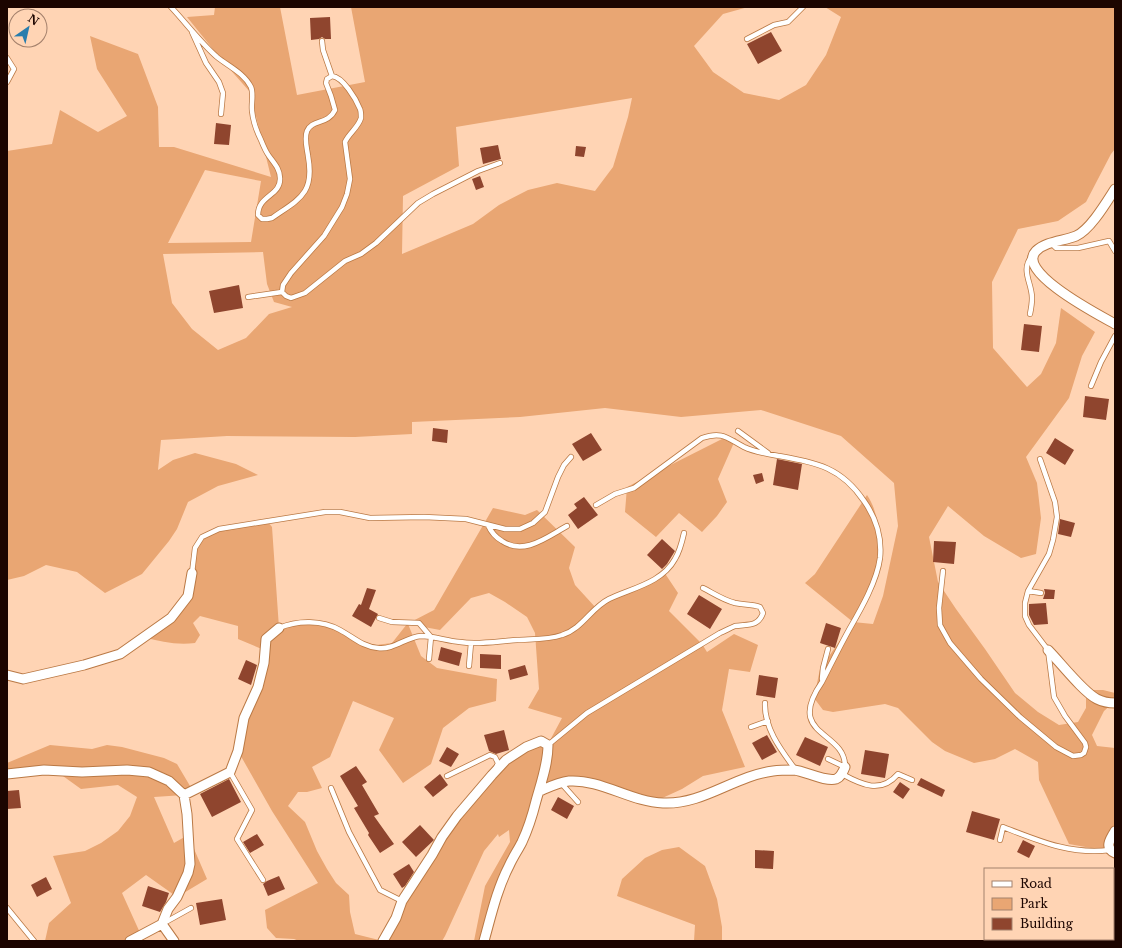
<svg xmlns="http://www.w3.org/2000/svg" width="1122" height="948" viewBox="0 0 1122 948" font-family="'Libre Baskerville',serif">
<rect width="100%" height="100%" fill="#ffd4b4"/>
<path fill="#e9a673" fill-rule="evenodd" d="M215 7H280L297 95 365 82 351 7H748L723 14 694 46 713 72 744 93 779 100 806 85 826 55 841 17 825 7H1115V149L1111 154 1086 202 1058 221 1018 229 992 282 993 348 1027 387 1041 374 1056 343 1061 308 1095 332 1082 356 1069 398 1026 457 1037 483 1041 518 1036 554 1021 558 984 536 948 506 929 537 938 582 956 609 985 649 1015 693 1038 712 1059 725 1078 722 1086 708V690H1103L1115 693V701L1104 711 1092 735 1097 746 1115 748V843L1102 850 1069 844 1039 780 1038 762 1015 749 995 759 974 763 945 751 932 742 898 708 885 704 833 712 823 710 814 698 820 669 853 622 805 583 815 574 867 495C883 519 881 553 873 579 869 594 860 608 853 622L873 624 883 596 898 526 894 483 841 436 761 410 681 417 605 408 520 417 412 422V434L355 437 227 436 161 440 158 470 173 460 195 453 236 464 258 475 218 486 188 502 177 529 169 541 142 574 105 593 77 572 46 565 24 576 7 580V151L52 144 60 110 98 132 127 116 97 69 90 36 138 54 158 107 159 147H174L271 177 250 92 220 58 187 17 214 15ZM632 98 628 117 613 167 595 191 557 183 528 190 499 205 473 224 402 254 403 196 459 166 456 127ZM205 170 261 181 251 242 168 243ZM263 252 267 284 274 302 292 307 269 314 246 338 218 350 192 329 172 303 163 254Z
M736 438 718 479 727 502 717 516 702 532 679 513 656 537 625 512 627 487 722 439Z
M493 508 525 515 537 510 575 547 569 568 575 585 596 608 646 583 664 572 678 593 669 611 702 644 707 652 734 634 758 645 750 672 729 669 722 710 745 767 703 776 682 789 658 800 590 781 540 791 484 941H474L485 886 510 842 509 830 499 837 498 834 484 851 445 936 442 941H299L294 939 276 938 267 928 265 910 318 883 272 811 238 751 258 687 264 650 238 639V626L200 616 193 623 200 635 195 643C177 645 161 642 144 637L171 618 188 596 195 548 202 537 219 529 268 522 272 527 279 628 305 624 330 627 353 640 376 645 392 643 407 624 434 610ZM489 593 505 602 527 617 535 633 539 689 528 708 562 718 548 744 526 747 492 775 432 855 383 941 355 934 350 912 349 895 336 883 327 869 317 851 305 822 288 806 298 792H307L322 788 312 767 330 757 353 701 394 718 379 750 403 783 431 764 443 728 469 708 496 701 497 679 437 668 421 656 408 624 440 630 471 598Z
M50 745 92 749 107 745 122 747 164 758 177 764 193 791 184 795 154 797 174 843 188 835 207 879 177 897 146 875 122 893 141 935 130 941H45L49 923 71 903 53 856 85 851 101 843 118 831 130 816 137 797 118 785 81 789 56 771 7 774V763Z
M679 847 705 866 717 899 722 927V941H694L695 925 617 896 622 879 645 858 662 850Z"/>
<path fill="#8f452e" d="M330 17 331 39H325L322 37 319 39 311 40 310 18Z
M771 32 782 51 758 64 747 44Z
M216 123 231 125 229 145 214 144Z
M498 145 501 159 483 164 480 148Z
M576 146 586 147 584 157 575 156Z
M480 176 484 187 476 190 472 179Z
M239 285 243 308 214 313 209 291Z
M1024 324 1042 326 1039 352 1021 350Z
M1085 396 1109 399 1106 420 1083 417Z
M433 428 448 430 447 443 432 441Z
M591 433 602 450 583 461 572 444Z
M1055 438 1074 450 1065 465 1046 453Z
M777 459 802 464 798 490 773 485Z
M762 473 764 481 756 484 753 475Z
M584 497 598 515 578 529 568 515 577 508 574 504Z
M1060 519 1075 523 1071 537 1058 534Z
M662 539 675 551 667 564 662 569 647 555Z
M934 541 956 542 954 564 933 562Z
M367 588 376 590 369 609 378 614 371 627 352 616 359 604 361 605Z
M1044 589 1055 590 1054 599H1043L1045 593Z
M699 595 722 609 710 629 687 614Z
M1046 603 1048 624 1034 625 1029 615V604Z
M826 623 841 628 835 648 820 643Z
M441 647 462 653 459 666 438 660Z
M480 654 501 655V669L480 668Z
M246 660 257 665 251 685 238 679Z
M525 665 528 675 510 680 508 670Z
M759 675 778 678 775 698 756 695Z
M504 730 509 750 496 754 489 751 484 735Z
M767 735 777 752 762 760 752 743Z
M805 737 828 747 820 766 796 755Z
M447 747 459 754 451 767 439 761Z
M865 750 889 754 885 778 861 774Z
M356 766 367 782 362 785 379 814 374 816 394 844 380 853 368 835 369 833 354 808 358 806 340 776Z
M440 774 448 785 433 797 424 787Z
M921 778 945 790 942 797 917 785Z
M229 779 241 802 212 817 200 794Z
M900 782 910 789 903 799 893 792Z
M19 790 21 808 7 809V791Z
M558 797 574 806 567 819 551 810Z
M972 811 1000 819 994 840 966 832Z
M420 825 434 840 416 857 402 842Z
M257 834 264 845 250 853 243 842Z
M1023 840 1035 846 1029 858 1017 852Z
M755 850 774 851 773 869 755 868Z
M409 864 414 872 405 886 402 888 393 874Z
M279 876 285 889 268 896 263 884 267 881Z
M46 877 52 889 37 897 31 885Z
M148 886 169 893 166 902 160 912 142 906Z
M222 899 226 920 200 925 196 903Z"/>
<g fill="none" stroke-linecap="round" stroke-linejoin="round">
<defs>
<path id="service" d="M171 7C186 23 200 42 217 57 228 66 244 73 251 87 254 94 251 103 252 111 253 120 257 132 261 140 263 145 266 152 269 156 274 163 280 169 280 178 281 196 258 195 258 215L262 219H267L272 218C299 199 315 194 308 156 307 148 304 139 307 131 312 119 328 125 335 110L331 96 326 83 327 79 332 76C343 77 356 99 360 109 361 111 361 115 361 118 358 128 349 133 345 142L350 179 347 194 342 207 324 236 291 273 283 285 282 292 286 296 291 298 305 293 345 261 361 254 376 243 418 203 433 194 478 171 500 163
M192 32 206 63 219 82 223 93 221 114
M747 39 774 25 788 22 803 7
M322 41 323 50 332 76
M7 58 14 69 7 82
M1051 243 1056 248H1078L1109 241 1115 251
M248 297 282 292
M1030 314C1031 309 1032 303 1032 298 1032 283 1020 270 1032 256
M1091 386 1101 362 1115 336
M738 431 768 453
M596 505 615 494 634 488 702 438C722 431 727 438 744 447 754 452 767 454 779 456 817 463 841 467 864 501 876 518 882 538 880 558 877 581 861 609 850 628 840 646 831 664 822 682 784 737 846 730 845 767L828 759
M488 525C491 532 495 537 502 541 524 556 547 537 567 526
M943 571 939 608 940 625 950 643 981 679 1020 717 1056 747 1073 756 1081 755 1084 753 1086 747 1085 743 1065 716 1054 697 1048 650 1029 625 1025 616V603L1028 591 1049 554 1053 540 1057 517 1055 502 1040 459
M192 573 195 548 202 537 219 529 325 512H340L370 518 424 517 466 519 505 529H520L533 523 545 512 558 477 564 465 571 457
M1028 591 1041 593
M379 618 392 622 419 623 431 637 429 659
M279 628C298 620 322 620 340 630 353 637 363 647 378 648 394 650 406 637 421 636 434 636 447 641 460 642 479 645 498 641 517 640 532 639 548 640 562 635 582 629 591 608 609 599 632 588 662 583 675 559 680 551 682 542 684 533
M469 666 471 643
M822 679 823 668 828 649
M765 703C764 728 781 750 795 769
M751 727 768 721
M548 745 587 713 720 633C725 631 730 628 735 626 748 624 758 627 763 613L760 607C752 604 744 605 735 603 723 600 713 593 703 588
M230 772 252 810 237 839 263 880
M842 774C862 785 881 794 898 774L912 780
M447 776 490 755 495 757 498 763 496 768
M561 783 578 802
M331 788 349 832 380 890 402 901
M1000 840 1003 827C1039 841 1071 855 1110 850
M7 908 34 941
M164 923 191 908"/>
<path id="minor" d="M1115 189C1106 203 1090 230 1076 236 1064 241 1046 241 1036 251 1015 272 1101 316 1115 324
M1048 650C1060 662 1083 692 1097 699 1103 702 1109 703 1115 703
M7 675 23 679 84 665 120 654 171 618 188 596 192 573
M7 774 44 770 82 772 127 770 149 772 169 781 184 795 230 772 238 751 244 718 258 687 264 663 266 639 279 628
M540 791C549 787 559 782 569 781 601 779 631 802 663 803 703 805 734 776 773 771 780 770 787 770 794 770 805 771 825 782 836 779 841 777 843 772 845 767
M1115 831C1110 839 1104 848 1115 853
M162 924 168 909 177 897 188 873 190 864 189 848 187 814 184 795
M130 941 162 924 174 941
M383 941 396 918 402 901 432 855 442 837 457 816 492 775 506 760 526 747 541 741 548 745C548 764 541 783 536 801 532 817 529 827 522 842 518 850 513 857 509 866 497 889 491 916 484 941"/>
</defs>
<use href="#service" stroke="#ba7945" stroke-width="6"/>
<use href="#minor" stroke="#ba7945" stroke-width="11"/>
<use href="#service" stroke="#fff" stroke-width="4.5"/>
<use href="#minor" stroke="#fff" stroke-width="9"/>
</g>
<rect width="1122" height="948" fill="none" stroke="#1c0500" stroke-width="16"/>
<rect x="984" y="868" width="130" height="72" fill="#ffd4b4" stroke="#a4816c"/>
<rect x="992" y="881" width="20" height="6" fill="#ffffff" stroke="#a4816c"/>
<text x="1020" y="888" font-size="12" fill="#1c0500">Road</text>
<rect x="992" y="898" width="20" height="12" fill="#e9a673" stroke="#a4816c"/>
<text x="1020" y="908" font-size="12" fill="#1c0500">Park</text>
<rect x="992" y="918" width="20" height="12" fill="#8f452e" stroke="#a4816c"/>
<text x="1020" y="928" font-size="12" fill="#1c0500">Building</text>
<g transform="translate(28 28) rotate(34)"><circle r="19" fill="#ffd4b4" stroke="#a4816c"/>
<path d="M0-3L7 15L0 10L-7 15Z" fill="#287dad"/>
<text y="-6" font-size="11" font-weight="bold" text-anchor="middle" fill="#1c0500">N</text>
</g>
</svg>
